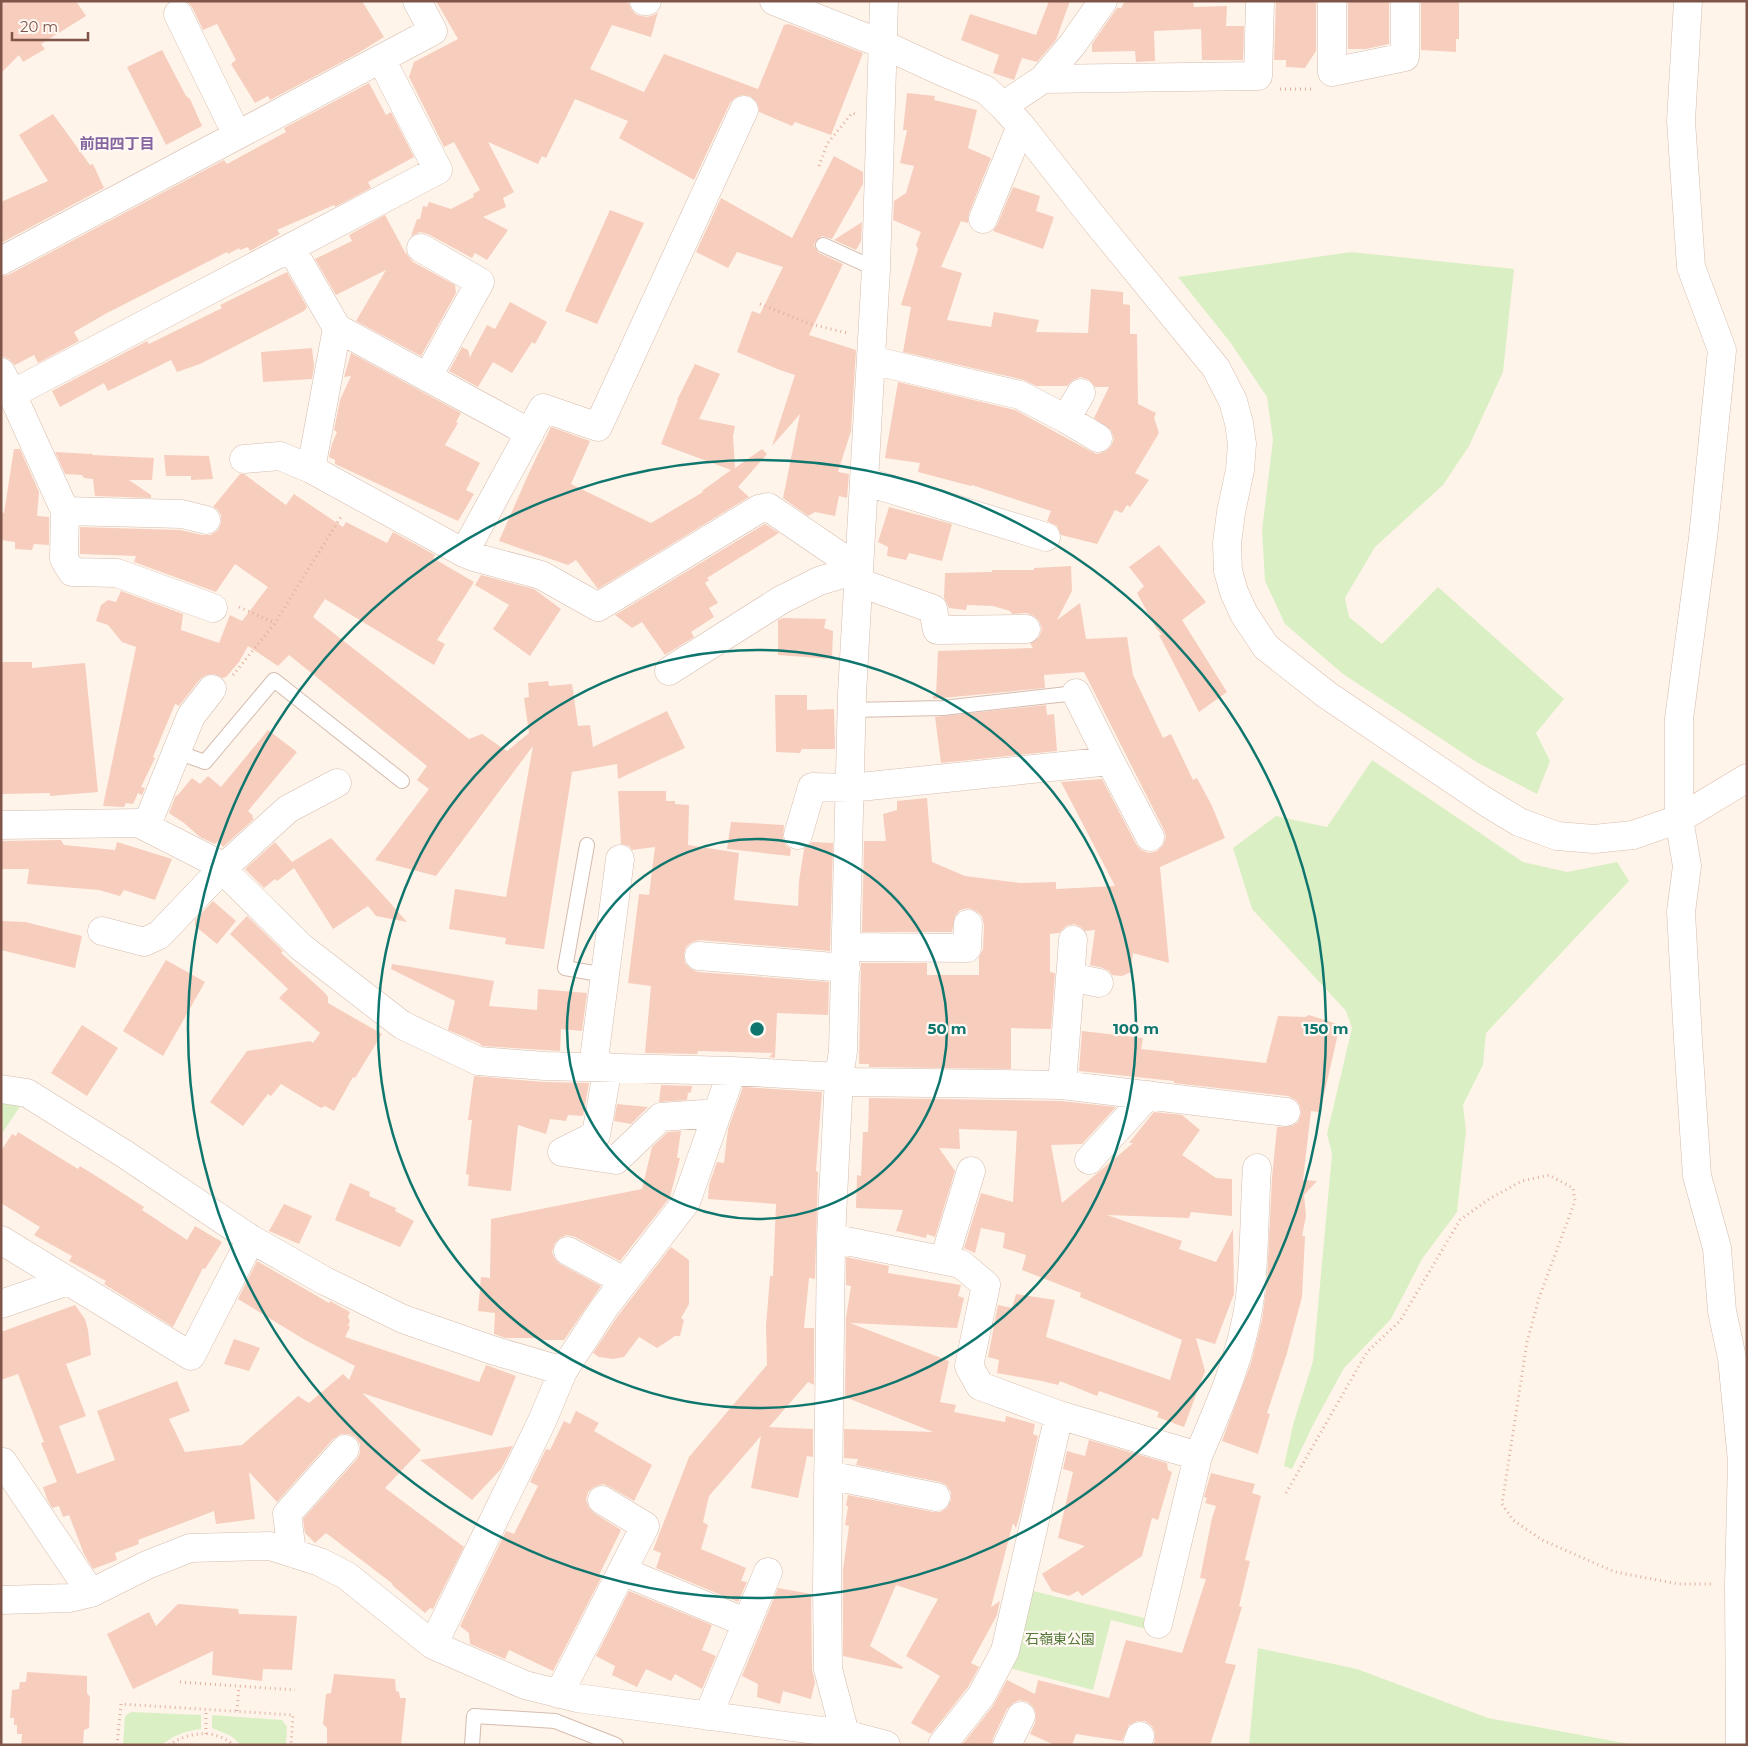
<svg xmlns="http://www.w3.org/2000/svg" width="1748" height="1746" viewBox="0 0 1748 1746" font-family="Montserrat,'Noto Sans JP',sans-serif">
<rect width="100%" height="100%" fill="#fff4e9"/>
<path fill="#dbefc5" d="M1351 252 1514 269 1503 372 1469 446 1443 485 1375 547 1345 598 1349 617 1382 644 1438 587 1564 699 1536 733 1550 761 1537 794 1478 763 1343 674 1285 624 1265 581 1262 530 1273 440 1267 397 1230 342 1178 277Z
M1372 760 1523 862 1567 872 1617 862 1629 881 1486 1033 1483 1065 1463 1105 1466 1131 1457 1212 1422 1259 1391 1319 1344 1368 1313 1425 1292 1469 1284 1466 1293 1425 1313 1361 1332 1154 1327 1134 1352 1028 1346 1011 1252 909 1233 848 1276 816 1327 827Z
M1 1102 21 1105 1 1135Z
M1029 1590 1169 1624 1166 1634 1111 1620 1093 1690 1006 1667Z
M1258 1648 1357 1669 1488 1718 1635 1745H1249Z
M131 1712 201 1715V1729C186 1731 174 1735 162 1745H123L125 1716Z
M212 1715 282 1720 287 1727 286 1745H241L231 1736 212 1728Z"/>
<path fill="#f7cdbe" d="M1 1H76L86 16 41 44 45 49 23 62 19 55 1 73Z
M187 1H362L384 37 355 55 270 100 268 96 255 103 231 64 236 60 217 24 203 30 192 7Z
M436 1H621L629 3 631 9 637 15 647 17 654 15 658 12 651 37 612 25 590 69 644 92 664 54 758 89 784 25 789 24 863 53 831 135 795 122 792 126 759 112V108L756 101 750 96 742 95 735 98 730 103 694 180 619 138 628 121 575 99 546 158 542 156 538 164 488 142 514 192 503 198 506 207 483 217 508 230 487 260 475 253 472 258 428 234 420 232 411 236 417 219H420L423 206 427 207 429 202 451 209 474 197 473 194 480 190 454 142 444 147 409 77 414 62 458 39Z
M1049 1H1070L1056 40 1037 62 1022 58 1014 80 993 73 999 55 961 40 970 14 1036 35Z
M1125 1H1193L1194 7 1227 6 1226 26H1244L1243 60H1202L1201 29 1154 31 1155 61 1136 62 1135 51 1092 52V44L1117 8H1121Z
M1276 1H1316V51L1305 68 1286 67V60H1274Z
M1348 1H1389V44L1366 49H1348Z
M1421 1H1459V39H1456V52L1421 50Z
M162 50 186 96 190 99 202 126 166 145 127 67Z
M369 83 386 115 391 112 414 157 368 182 371 188 335 207 334 205 277 230 280 234 250 251 248 247 240 250 239 248 228 254 227 252 107 313 74 332 79 341 38 363 34 355 15 365 9 359 1 356V276L8 275 224 160 227 164 286 132 284 128Z
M907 93 935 96 934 100 977 110 968 148 991 158 969 213 968 223 961 221 941 267 962 273 947 320 991 327 994 312 1039 320 1036 332 1088 333 1091 289 1123 292V304L1130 305V334H1137L1138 404 1156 413 1154 418 1159 433 1135 473 1149 480 1130 507 1127 505 1122 513 1115 510 1097 544 1061 535 1057 526 1047 521 1051 511 972 485 971 486 918 472 920 463 885 458 898 382 1015 410 1090 451 1097 454 1106 451 1111 446 1114 439 1111 430 1094 418 1109 387H1095L1089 380 1081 377 1073 380 1067 386H1036L1024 380 903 352 911 307 901 305 918 249 916 245 921 232 893 220 894 201 906 193 914 166 900 163 907 130H903Z
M53 114 90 165 93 164 104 188 1 243V202L48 181 19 135Z
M834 156 863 172V184L832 239 822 236 815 242 814 246 819 253 843 264 809 335 856 350 851 431 838 472 849 474 847 498 839 496 835 516 815 512 808 516 783 498 800 414 772 446 795 375 780 370 737 352 752 311 760 314 783 267 737 252 728 268 696 252 721 198 792 238Z
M1013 187 1040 196 1036 211 1054 217 1043 249 993 231 997 225Z
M610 210 644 223 597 324 565 311Z
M385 215 406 254V252L408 256 413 262 455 285 456 293 421 356 356 321 386 270 336 295 315 259 352 241 349 235Z
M862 222 861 241 856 250 834 240Z
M287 272 307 307 304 311 200 364 177 372 171 360 108 391 104 383 60 407 52 391 147 341 149 344 222 308 220 305Z
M510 302 547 322 535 344 532 342 512 373 493 362 478 387 449 371 462 347 468 350 470 357 487 325 495 329Z
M312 348 314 366 312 379 263 382 261 352Z
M351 353 461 413 456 422 458 423 445 445 480 463 466 490 474 494 458 521 335 464V460L329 457 332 444 337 432 334 430 340 400 351 376 344 377Z
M695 364 720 374 699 419 735 426 733 436 735 468 762 449 767 454 738 487 749 497 598 589 576 560 568 565 499 541 528 475 551 427 590 441 571 484 651 523 703 492 702 491 731 470 661 444 678 400H677Z
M14 449H20L39 492 37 516 49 517V545L34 544 32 550 15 549V542L1 540V512L4 513Z
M55 452 90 454V453L93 455 154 458 152 480H129L151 495V498L95 496 93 479 84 478 82 475 65 474Z
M164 455 209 456 213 479 191 480V476H166Z
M240 474H244L286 505 294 494 343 527 346 522 387 543 393 532 435 555 433 558 474 582 437 640 445 644 434 665 325 599 313 617 469 739 482 734 507 751 529 733 524 698 529 697 528 683 548 681 549 686 572 684 578 726 590 725 593 747 667 711 685 748 618 779 617 764 572 772 544 949 505 944 506 938 449 929 455 889 506 897 533 746 436 876 375 860 429 789 417 780 427 766 289 655 278 666 248 646 239 662 226 677 223 678 214 674 206 675 200 679 179 706 175 704 153 757 155 758 141 787 145 788 142 795 138 793 133 804 126 803 124 807 103 806 136 647 122 642 108 625 96 621 101 605 108 600 116 602 121 591 183 614 181 630 219 643 230 615 242 621 268 587 235 564 216 592 134 562 136 556 80 554V527L180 530 202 535H211L218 530 221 523V515L217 509 213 507Z
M889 507 952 524 942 561 909 553 906 560 887 556 888 547 878 542Z
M765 524 779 533 707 578 709 580 705 583 718 603 709 608 714 617 691 632 694 637 665 655 642 622 632 628 615 615Z
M1159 545 1206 602 1182 620 1227 692 1199 712 1159 635H1162L1156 628 1137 593 1144 586 1129 567Z
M1071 566 1072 591 1057 620 1080 603 1086 639 1127 637 1133 675 1163 738 1171 734 1193 780 1197 778 1212 806 1225 838 1160 867 1169 963 1133 953 1131 972 1122 976 1112 975 1109 971 1103 968 1090 965 1095 930 1085 931 1081 927 1074 924 1066 926 1059 933 1050 934V972L1055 973 1051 1029 1011 1028V1069L869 1067V1064H859L861 963H927V975H979V957L983 949 984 925 982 916 976 911 968 908 960 910 955 916 952 932H862L864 841H886L883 814 897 810V801L927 798 932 862 965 876 1020 883 1056 882V889L1115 886 1061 782 1102 779 1136 844 1141 850 1149 853 1157 851 1163 845 1166 837 1164 830 1084 672 1044 675 1045 688 933 699V696H936L938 651 1033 648 1030 643 1039 637 1042 629 1039 621 1034 616 1026 613 1012 614 1010 611 993 606 967 605 966 610 949 608 944 598 945 573 992 572V570H1034V568Z
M481 575 534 589 561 609 530 656 493 629 509 605 475 585Z
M783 618 826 619 824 628 833 631 832 659 778 655V620Z
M1 662H32V668L85 663 98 792 50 796V793L1 794Z
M775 695H807V710L834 709 835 749H802L800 753 776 752Z
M1046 705 1047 715 1054 714 1057 751 941 763 935 717Z
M268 730 297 752 248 811 253 816 252 817 254 819 223 847 218 841 215 844 200 837 184 823 169 813 176 795 177 796 192 778 200 784 208 776 221 787Z
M618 791H666V801H675V804L689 805 688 845 739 853 734 900 798 906 799 881 804 849 812 842 833 843 830 951 700 940 692 942 686 947 684 954 685 963 691 969 698 972 829 982 828 1015 777 1013 775 1058 769 1057 773 1053 698 1051 697 1054 645 1053 651 986 628 983 639 894 649 895 655 847 632 850 629 846 621 844Z
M731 822 784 825 783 838 786 845 791 849 790 856 727 849Z
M331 838 384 896 407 922 376 916 368 906 333 929 294 868 277 881 275 879 264 888 245 869 275 842 292 862Z
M61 840 64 845 115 850 117 842 172 859 155 900 124 890 120 896 99 890 27 884 29 869H1V841Z
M213 901 236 921 217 944 195 926V920Z
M247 916 283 951 281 953 324 992 328 997V1003L382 1034 355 1078 353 1077 334 1111 325 1106 321 1108 281 1084 271 1096 268 1094 243 1126 210 1102 247 1051 310 1041 313 1043 320 1033 279 998 288 989 230 934Z
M1 921 25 922 82 936 75 968 1 950Z
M166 960 205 982 163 1056 123 1031Z
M392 964 494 981 489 1006 537 1010 538 989 587 993 582 1031 561 1029 560 1051 482 1046 479 1043 448 1030 455 1001 391 969Z
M1309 1015 1340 1025 1320 1112 1311 1111 1303 1180 1317 1181 1304 1195 1306 1216 1302 1236H1305L1302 1297 1287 1353 1267 1413 1270 1414 1258 1454 1222 1441 1251 1363 1262 1320 1267 1282 1272 1178 1277 1127 1292 1126 1298 1122 1301 1114 1300 1106 1296 1100 1288 1096 1174 1083V1081L1079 1071 1082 1031 1143 1038 1141 1049 1266 1063 1278 1016 1305 1017Z
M82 1025 118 1048 87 1096 51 1073Z
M474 1076 544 1082 589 1083 583 1116 568 1115 566 1121 550 1119 546 1134 518 1125 511 1191 468 1186 469 1175 466 1174 472 1120H468Z
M661 1085 692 1086 691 1092 688 1093 687 1100 659 1102Z
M743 1087 822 1092 816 1171 818 1172 815 1279 809 1278 804 1328H814V1385L808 1382 769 1427 813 1429V1457L807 1456 798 1498 751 1488 761 1436 709 1496 703 1522 708 1525 701 1549 746 1568 741 1581 747 1582 738 1602 656 1568 661 1553 653 1550 689 1457 767 1365 766 1326 770 1276H773L776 1204 708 1199 709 1185 717 1162 724 1163 728 1129Z
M869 1098 1061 1101 1116 1107 1082 1144 1051 1145 1062 1203 1133 1143H1129L1154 1112 1182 1115 1200 1130 1182 1155 1216 1178 1232 1179V1216L1191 1212 1189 1218 1107 1215 1182 1241 1179 1249 1216 1262 1233 1229 1234 1294 1215 1344 1196 1338 1205 1371 1184 1427 1157 1417 1159 1412 1099 1391 1097 1396 1060 1381 1058 1385 1042 1381 997 1373 999 1360 988 1357 998 1305 1012 1308 1016 1294 1055 1300 1046 1337 1170 1380 1182 1340 1080 1297 1081 1293 1022 1270 1026 1255 1003 1248 1005 1233 981 1228 975 1253 964 1248 981 1193 1013 1202 1017 1131 959 1129 960 1149 939 1148 955 1171 935 1237 927 1234 926 1238 896 1231 903 1210 856 1208 857 1175 861 1176 863 1132H868Z
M617 1104 648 1107 631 1124 614 1121Z
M681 1131 677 1158H680L670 1197 620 1261 575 1237 567 1235 560 1238 555 1243 552 1252 555 1259 560 1264 601 1286 564 1340H537V1338H505L494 1334 495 1313 478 1311 481 1277 490 1278 491 1219 642 1189 652 1147 668 1132Z
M18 1132 78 1169 80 1166 104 1181 144 1207 142 1210 187 1240 195 1226 222 1242 205 1269 203 1268 173 1327 104 1284 106 1281 69 1261 72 1256 34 1235 40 1227 1 1203V1151L12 1134 16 1136Z
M350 1183 370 1192 369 1196 396 1208 395 1211 414 1221 400 1247 335 1220Z
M284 1204 312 1216 299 1244 269 1231Z
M671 1247 689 1260V1304L681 1318 684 1320 680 1336H675L657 1348 639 1337 624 1357 613 1359 599 1357 593 1353 617 1317Z
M846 1257 889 1266 888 1273 961 1285 958 1296 964 1298 957 1328 850 1323 949 1361 940 1402 956 1405 954 1412 1005 1422 1006 1416 1035 1424 1033 1434 1038 1436 1021 1511 1016 1528 1013 1523 991 1607 1000 1601 997 1615 971 1663 979 1667 968 1687 931 1734 911 1723 940 1676 906 1656 938 1599 896 1585 870 1646 903 1667 902 1669 843 1656V1570L849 1526 845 1525 848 1507 846 1505 848 1495 933 1512H940L947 1508 951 1500V1492L946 1485 940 1482 856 1465 858 1459 844 1458V1429L933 1432 845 1397 846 1318 851 1286 846 1285Z
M257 1261 329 1303 330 1301 350 1312 348 1317 350 1321 348 1325 350 1327 345 1337 479 1382 486 1365 516 1376 492 1436 362 1393 421 1450 385 1488 464 1547 433 1609 430 1608 425 1613 392 1585 393 1584 326 1533 315 1543 305 1533 303 1519 357 1459 360 1453V1444L355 1437 349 1434H341L333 1439 277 1502 249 1472 255 1519 216 1524 214 1511 138 1540 139 1544 115 1553 117 1560 93 1569 84 1554 69 1515 63 1517 59 1506 52 1508 47 1499 43 1487 57 1482 41 1443 44 1442 18 1374 1 1380V1332L75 1305 85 1319 88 1330 91 1355 66 1364 86 1416 59 1426 77 1474 115 1460 97 1411 177 1381 190 1411 169 1419 185 1452 242 1445 298 1396 309 1403 343 1374 349 1380 355 1366 305 1340 238 1299Z
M234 1339 260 1348 249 1371 224 1364Z
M576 1411 599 1423 594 1431 652 1465 634 1501 610 1487 603 1484 594 1487 588 1492 586 1500 589 1508 594 1513 621 1530 598 1577 601 1578 553 1671 509 1650 505 1659 470 1644 469 1633 460 1626 506 1531 514 1534 538 1486 530 1482 546 1449 550 1450 564 1421 570 1424Z
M1089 1440 1167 1463 1168 1470 1172 1472 1158 1520 1152 1518 1142 1556 1082 1596 1078 1591 1069 1596 1052 1591 1042 1574 1085 1546 1058 1538 1073 1472 1063 1469 1067 1451 1085 1456Z
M513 1446 501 1469 472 1500 420 1460Z
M1211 1473 1255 1484 1252 1493 1261 1496 1245 1560 1250 1561 1239 1606 1242 1607 1225 1663 1236 1665 1210 1745H1154L1155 1733 1152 1726 1145 1721H1137L1129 1725 1122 1741 1076 1734 1072 1745H1055L1030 1734 1035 1723 1036 1714 1034 1708 1028 1702 1020 1700 1013 1703 1007 1709 993 1738 992 1745H962L993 1706 1007 1680 1035 1694 1038 1680 1109 1698 1126 1640 1182 1653 1206 1579 1200 1578 1212 1518 1216 1506 1205 1503 1207 1498 1204 1497Z
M778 1588 811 1594 812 1669 815 1682 811 1699 783 1691 780 1704 757 1697 758 1684 742 1676Z
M629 1591 712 1625 702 1650 716 1656 702 1689 675 1674 671 1681 646 1669 637 1687 612 1675 615 1666 596 1656Z
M178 1604 238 1609 239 1614 297 1616 292 1670 263 1669 262 1681 212 1675 213 1651 133 1689 107 1634 149 1612 156 1626Z
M27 1672 87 1676V1693L90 1697 89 1728 84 1730 83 1745H21L22 1734H17V1725H14V1718H10L12 1690 19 1689 20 1682H26Z
M334 1674 395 1679 396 1691 399 1692 400 1698H406L401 1745H327V1728L323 1724 326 1694 331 1693Z"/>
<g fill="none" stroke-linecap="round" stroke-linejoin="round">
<defs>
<path id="lane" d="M823 245 876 269
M851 710 943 708 1076 693
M177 752 205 762 274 680 402 781
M587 845 565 968 605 975
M472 1745 474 1716 555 1721 616 1745"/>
<path id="street" d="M644 1H647
M774 1 882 44
M1332 1V72L1405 57V1
M1688 1 1681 121 1691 267 1722 350 1703 538 1679 719V819L1687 866 1681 912 1688 1040 1697 1176 1717 1248 1722 1311 1732 1358 1742 1461 1739 1584 1740 1745
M178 14 237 135
M1043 79 1072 45 1103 1
M1003 106 1043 79 1258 76 1260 1
M983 219 1021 126
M291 248 337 328 311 469 464 553 474 557 541 575 598 607 759 509 768 507 859 569
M421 248 480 282 428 376
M1 261 433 31 417 1
M337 328 530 433
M871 360 1020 395 1066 419 1098 438
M1 372 12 394 438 170 381 59
M12 394 65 511 64 559 72 572 117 573 213 608
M1066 419 1081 393
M244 459 280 456 311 469
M864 481 1046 537
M65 511 182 514 206 520
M464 553 543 408 598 427 744 110
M858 582 933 609 937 630 1026 629
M669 671 781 600 819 581 859 569
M1076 693 1110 761
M1 825 138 823 146 827 215 862 301 947 402 1025 478 1061 545 1066 732 1071 839 1077 854 1082 1062 1085 1286 1112
M146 827 191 716 212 689
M798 835 812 787 850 788 1110 761 1150 837
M102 931 144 942 159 935 222 869 288 809 337 783
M846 947 967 948 968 924
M699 956 846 968
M1070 977 1099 983
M593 1067 620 859
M608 1067 596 1135 562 1152 616 1160 661 1117 717 1113
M1062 1085 1073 940
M1 1089 27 1093 126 1155 251 1239 325 1281 403 1319 492 1350 563 1371
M1089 1160 1148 1095
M831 1238 961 1264 986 1285 969 1366 980 1386 1059 1415
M1 1240 191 1356 251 1239
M568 1251 624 1281
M944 1260 971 1171
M1 1304 68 1281
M1198 1456C1220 1405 1243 1353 1250 1297 1255 1255 1254 1211 1257 1168
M3 1462 91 1593
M828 1475 936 1497
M292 1553 287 1514 345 1449
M622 1571 747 1623
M1 1600 70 1598 91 1593 147 1565 190 1548 270 1546 320 1562 347 1576 433 1645 525 1685 577 1698 845 1734 886 1745
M433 1645 543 1419 563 1371 604 1308 686 1202 732 1071
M559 1694 645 1526 602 1500
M708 1716 768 1572
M848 1745 828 1669 827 1588 831 1238 839 1077 843 1051 852 694 876 269 884 1
M942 1745 981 1696 1005 1651 1059 1415 1198 1456 1158 1624
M1007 1745 1021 1716
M1137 1745 1140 1736"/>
<path id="secondary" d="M882 44 943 72 986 90 1003 106 1021 126 1091 215 1216 368 1233 401 1239 423 1242 444 1240 470 1231 512 1227 543 1228 571 1234 592 1244 614 1266 647 1327 695 1486 802 1519 822 1557 836 1594 839 1633 835 1679 819 1747 778"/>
</defs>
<use href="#lane" stroke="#d5bcaf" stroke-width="16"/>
<use href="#street" stroke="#d5bcaf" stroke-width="29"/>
<use href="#secondary" stroke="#dbbdae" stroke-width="29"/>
<path stroke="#deb09f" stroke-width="3" stroke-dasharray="1 4" stroke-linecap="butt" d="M1280 89H1311
M819 166 827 144 852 113 855 114
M760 304 810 324 847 333
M239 607 275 623
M233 675 275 623 342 515
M1286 1493 1367 1352 1400 1321 1460 1220 1489 1199 1522 1181 1549 1175 1573 1188 1575 1201 1539 1298 1527 1342 1502 1504 1513 1520 1542 1540 1615 1572 1679 1584H1713
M180 1682 295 1690
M237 1711 239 1686
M206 1734V1709
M117 1745 121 1704 293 1715 291 1745
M169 1745C188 1732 215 1728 233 1745"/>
<use href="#lane" stroke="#fff" stroke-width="14"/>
<use href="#street" stroke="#fff" stroke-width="28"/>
<use href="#secondary" stroke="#fff" stroke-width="28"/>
</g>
<g fill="none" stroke="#0f766e" stroke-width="2.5">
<circle cx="757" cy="1029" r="190"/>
<circle cx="757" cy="1029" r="379"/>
<circle cx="757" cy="1029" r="569"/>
</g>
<g text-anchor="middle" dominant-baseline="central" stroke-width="4.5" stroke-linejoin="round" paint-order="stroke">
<g font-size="14" fill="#537839" stroke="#fff8f2">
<text x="1060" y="1639">石嶺東公園</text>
</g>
<g font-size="15" font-weight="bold" fill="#8565a0" stroke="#fff8f2">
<text x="117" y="143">前田四丁目</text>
</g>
</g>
<circle cx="757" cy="1029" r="8" fill="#0f766e" stroke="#fff8f2" stroke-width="2.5"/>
<g font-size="15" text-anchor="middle" font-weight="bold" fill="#0f766e" stroke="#fff8f2" stroke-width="4.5" stroke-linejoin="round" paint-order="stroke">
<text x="947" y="1034">50 m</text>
<text x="1136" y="1034">100 m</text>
<text x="1326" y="1034">150 m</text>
</g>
<rect width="1748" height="1746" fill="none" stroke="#7e5548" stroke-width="5"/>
<path d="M12 32v8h76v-8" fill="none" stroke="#7e5548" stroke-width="2.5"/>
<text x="20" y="32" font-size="15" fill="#7e5548" stroke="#fff8f2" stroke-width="4" paint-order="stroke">20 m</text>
</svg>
